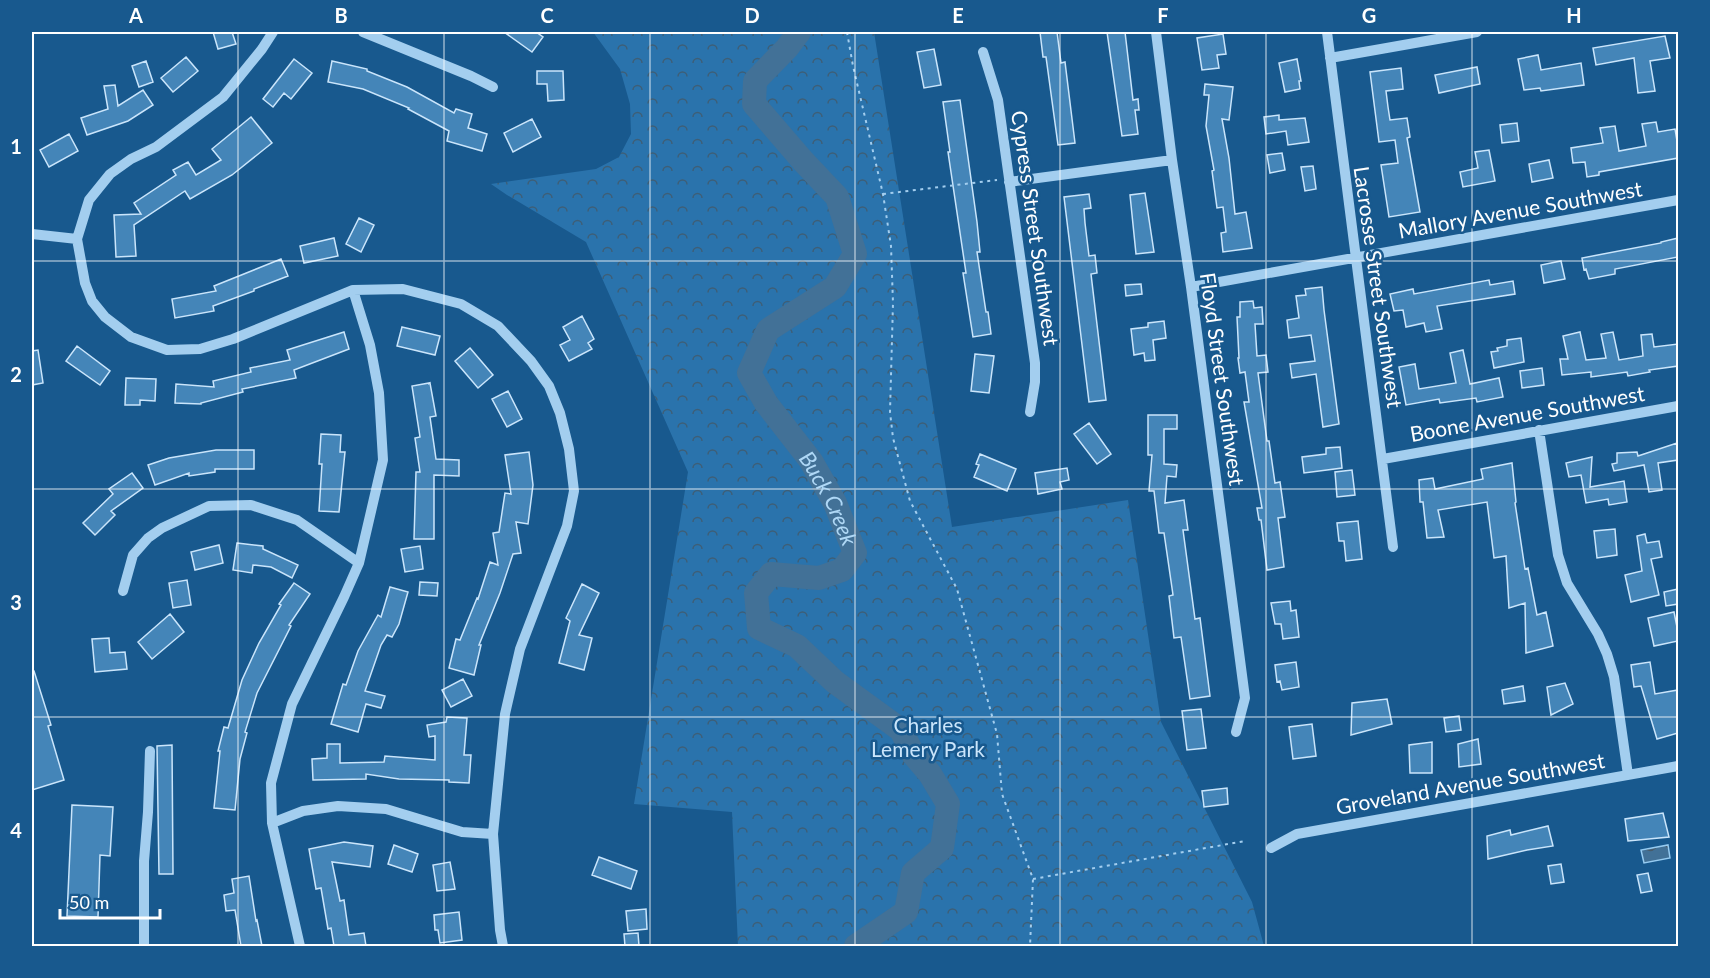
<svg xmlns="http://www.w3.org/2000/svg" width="1710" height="978" viewBox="0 0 1710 978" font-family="Lato,sans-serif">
<defs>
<pattern id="forest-crowns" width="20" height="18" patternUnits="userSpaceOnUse" patternTransform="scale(1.5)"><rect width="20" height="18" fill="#2a73ac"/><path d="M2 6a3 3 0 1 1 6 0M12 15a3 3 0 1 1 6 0" fill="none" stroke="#3d5e77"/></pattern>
<pattern id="water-waves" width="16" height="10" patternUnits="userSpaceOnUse" patternTransform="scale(1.5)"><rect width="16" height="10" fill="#427197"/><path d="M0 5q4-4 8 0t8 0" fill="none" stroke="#485b6a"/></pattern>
</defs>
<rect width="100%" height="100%" fill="#18598e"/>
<path fill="url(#forest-crowns)" d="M593 32H874L952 527 1128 500 1161 722 1252 902 1264 946H738L732 812 634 804 688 472 586 242 507 195 491 184 596 169 619 157 631 134 630 104 620 69Z"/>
<path fill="url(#water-waves)" stroke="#96cbf1" stroke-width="1.5" d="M1668 845 1670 858 1644 863 1641 850Z"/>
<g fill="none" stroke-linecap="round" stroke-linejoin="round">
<path stroke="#427197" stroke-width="24" id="s1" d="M799 32 787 48 755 81 754 104 803 161 837 197 855 254 835 287 768 330 749 373 766 403 811 461 835 503 855 553 842 570 819 578 771 574 756 593 759 628 797 646 835 682 901 730 913 754 930 774 948 804 942 848 913 873 906 912 856 946"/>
</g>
<path fill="#4485b8" stroke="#cae5fb" stroke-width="1.5" d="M213 32H232L236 44 218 49Z
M504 32H536L543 37 532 52Z
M1040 32H1057L1061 63 1065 62 1075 143 1058 145 1046 57H1043Z
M1107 32H1125L1133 100 1138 99 1139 110H1135L1138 134 1122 136Z
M1223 34 1226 54 1217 55 1219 68 1202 70 1197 38Z
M1665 36 1670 58 1650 61 1655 91 1638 93 1634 58 1596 65 1593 48Z
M934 49 941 85 924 88 917 52Z
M1538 55 1541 70 1581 63 1584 85 1541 91 1540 88 1524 90 1518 59Z
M186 57 198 71 173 92 161 78Z
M294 59 312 73 291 99 284 93 273 107 263 99Z
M1297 59 1301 81H1299L1300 89 1285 92 1279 63Z
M146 61 153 82 139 87 132 66Z
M332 61 367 69V71L407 87 454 113 456 109 472 114 468 128 487 134 482 151 447 141 449 131 408 109 409 108 363 89 328 82Z
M1477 67 1480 84 1439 93 1435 75Z
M1401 68 1403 89 1386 91 1388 107 1390 120 1407 118 1410 137 1407 138 1420 212 1389 217 1381 165 1398 163 1395 140 1379 142 1370 72Z
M537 71H563L564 100 548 101 547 84H537Z
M1205 84 1233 87 1229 120 1222 119 1229 158 1235 214 1246 212 1252 248 1223 252 1221 233 1226 232 1223 207 1217 208 1212 171 1214 170 1206 126 1209 95H1204Z
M115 85 118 106 143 90 153 105 128 121 87 135 81 118 108 109 104 86Z
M960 100 977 222 980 252H977L986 312H988L991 334 973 337 963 273H966L948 152H950L943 102Z
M1279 115V120L1305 118 1309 142 1288 145 1286 131 1266 134 1264 117Z
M251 117 272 143 232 175 190 199 185 191 134 225 136 256 116 257 114 215 141 214 134 203 176 175 173 170 188 162 196 175 221 160 212 149Z
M532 119 541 137 513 152 504 133Z
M1656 122 1658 132 1675 129 1678 147V158L1599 172V175L1587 177 1585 162 1573 163 1571 148 1603 143 1600 128 1615 126 1619 151 1646 146 1642 124Z
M1517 123 1519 141 1502 143 1500 125Z
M69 134 78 151 49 167 40 150Z
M1489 150 1495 181 1463 187 1460 172 1478 168 1475 152Z
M1282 153 1285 170 1270 173 1267 155Z
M1549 160 1553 178 1532 182 1529 164Z
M1313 166 1316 189 1305 191 1301 167Z
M1145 193 1154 252 1136 254 1130 195Z
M1089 194 1091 208 1084 209 1085 223 1089 256 1095 255 1097 273 1091 274 1106 400 1089 402 1064 197Z
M359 218 374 225 361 252 346 244Z
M334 238 338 256 304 263 300 246Z
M1678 238V257L1615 269V274L1589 279 1586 269 1584 270 1582 258 1661 243V242Z
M281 259 288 276 254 289V291L213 306 214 311 175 318 172 299 216 291 214 286Z
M1561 261 1565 279 1544 283 1541 265Z
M1489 280 1490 285 1513 281 1515 294 1437 306 1442 329 1426 332 1424 323 1406 327 1403 310 1394 311 1390 294 1413 289 1414 294Z
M1141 284 1142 294 1126 296 1125 285Z
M1322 287 1324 310 1339 424 1323 427 1316 374 1292 378 1290 364 1315 361 1311 335 1289 338 1287 320 1299 318 1296 296 1306 295 1305 289Z
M1253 301 1254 308 1262 307 1263 324H1255L1257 356 1266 355 1268 372 1258 373 1267 441H1269L1275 483 1280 482 1285 517 1278 518 1284 567 1267 570 1261 520H1259L1257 508H1262L1244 402H1249L1245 372 1240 373 1238 358H1239L1237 317H1240V302Z
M582 316 594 339 588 343 592 349 569 361 560 345 570 340 563 327Z
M1164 321 1166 338 1153 340 1155 360 1145 361 1144 353 1134 355 1131 329 1148 327V323Z
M402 327 440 336 435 355 397 346Z
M344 332 349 349 294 370 296 378 242 389 243 392 201 403V404L175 403 176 384 214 387 213 381 251 372 250 368 290 360 287 350Z
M1580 332 1586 360 1606 358 1601 334 1613 332 1619 360 1643 356 1641 335 1652 334 1654 347 1678 344V366L1649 370 1650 372 1628 376 1627 372 1591 377V372L1562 375 1560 359H1568L1563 336Z
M1521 338 1524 362 1494 368 1491 352 1498 351 1497 348 1507 346V340Z
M77 346 110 371 100 385 66 361Z
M470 348 493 375 478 388 455 361Z
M38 350 43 383 32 385V351Z
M1463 350 1470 384 1499 378 1503 397 1477 402 1476 398 1440 403 1439 399 1406 405 1399 367 1415 364 1419 389 1456 383 1450 353Z
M975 354 994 356 989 393 971 391Z
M1542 368 1544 385 1522 388 1520 371Z
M126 378 156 379 155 401 140 400V405H125Z
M429 383 428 384 430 383 436 416 430 417 436 459 459 460V476L434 475V539H414L416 472H420L415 438 420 437 412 386Z
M508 391 522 419 507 427 492 399Z
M1148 415H1177V429H1164V464L1177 465 1176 477 1167 476 1165 503 1184 500 1188 530H1183L1195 619 1200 618 1210 696 1190 699 1181 637 1174 638 1169 596 1173 595 1164 533H1159L1154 491H1149L1152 455H1148Z
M1089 423 1111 454 1097 464 1074 434Z
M321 434 341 435 340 452H345L339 512 319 511 322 464H319Z
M1677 443 1678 460 1658 463 1662 490 1649 492 1644 465 1614 471 1612 464 1617 463V453L1637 452 1638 456Z
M1340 447 1342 468 1304 473 1302 457 1326 454V448Z
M216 450H254V469H215V472L189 476V473L155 485 148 465 169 458Z
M529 452 533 485 528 524 516 522 521 553 513 554 500 593 479 645H481L474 675 449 668 456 639 460 640 477 598 478 599 490 562 498 565 493 533 499 532 505 493 511 494 505 455Z
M980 454 1016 469 1007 491 974 477 979 465 976 464Z
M1592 457 1590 487 1624 481 1627 502 1609 505 1608 499 1586 503 1581 475 1569 477 1566 463Z
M1512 463 1516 502 1515 503 1525 569 1528 568 1537 615 1546 612 1553 646 1526 653 1525 603 1509 608 1506 556 1494 558 1487 502 1438 510 1444 537 1427 538 1423 502H1420L1419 480 1433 478 1435 489 1483 479 1481 469Z
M1067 468 1069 480 1060 482 1062 489 1038 494 1035 473Z
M1352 470 1355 495 1337 497 1335 472Z
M132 473 143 488 111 511 115 515 95 535 83 523 113 494 109 489Z
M1358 521 1362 559 1346 561 1344 541H1339L1337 523Z
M1615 529 1617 555 1597 558 1594 531Z
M1645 534 1647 543 1659 541 1662 557 1651 559 1659 595 1631 602 1625 575 1642 571 1637 536Z
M237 543 263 546V549L298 565 292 578 271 567 253 565 252 573 233 570Z
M219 545 223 563 195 570 191 552Z
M420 546 423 569 405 572 401 549Z
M187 580 191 605 173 608 169 583Z
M420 582 438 583 437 596 419 595Z
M294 583 310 594 289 625 291 626 257 693 245 732 247 733 240 759 235 810 214 808 220 751H218L224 727 228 728 242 680 259 643 281 605 279 604Z
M582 584 599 593 579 635 592 638 584 670 559 663 570 621 566 618Z
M390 587 408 592 399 624 392 637 387 635 381 645 365 691 385 696 381 708 366 704 358 732 331 724 343 684 346 685 358 651 378 615 381 617Z
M1678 589V604L1666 606 1664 592Z
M1290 601 1291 611 1296 610 1299 637 1283 639 1281 624H1275L1271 603Z
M1674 612 1678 632V641L1654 646 1648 618Z
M170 614 184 632 152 659 138 642Z
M109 638 110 653 125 652 127 669 95 672 92 639Z
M1296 662 1299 687 1282 690 1280 681 1277 682 1275 665Z
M1650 662 1655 694 1678 690V733L1657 739 1641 686 1634 687 1631 665Z
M32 671H34L51 725 48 726 64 780 32 790Z
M463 679 472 696 451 707 442 690Z
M1565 683 1573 704 1551 715 1547 687Z
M1523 686 1525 701 1504 704 1502 690Z
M1387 699 1392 724 1351 735 1352 703Z
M1201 709 1206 748 1187 750 1182 711Z
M1459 716 1461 730 1446 732 1444 718Z
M447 717 467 718 464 755H471L469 783 449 782V780L399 779 366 774V779L313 780 312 759 327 758V744H340V763L384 762 385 756 435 760V736L429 737 427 725 446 722Z
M1312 724 1316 756 1293 759 1289 727Z
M1478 739 1481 764 1459 767 1458 744Z
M1432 742V773H1410L1409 745Z
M172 745 173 874H159L157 746Z
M1227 788 1228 804 1204 807 1202 791Z
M72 805 113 807 110 856 100 855 98 917 67 916Z
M1663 813 1669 837 1628 841 1625 819Z
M1548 826 1553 846 1527 850 1488 859 1487 836 1510 830 1511 835Z
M344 842 373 846 370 867 332 862 340 901 344 900 349 935 364 933 366 946H334L331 928 328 929 321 888 316 889 309 849Z
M394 845 418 854 412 872 388 864Z
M599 857 637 871 631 889 592 875Z
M450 862 455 889 437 891 433 865Z
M1561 864 1564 882 1551 884 1548 866Z
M1648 873 1652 891 1641 893 1637 875Z
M249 876 256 921 257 920 262 946H241L235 910 226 911 224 895 234 893 232 879Z
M646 909 647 929 628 931 626 911Z
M459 912 462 940 440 943 438 930H435L434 915Z
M638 933 639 946H625L624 934Z"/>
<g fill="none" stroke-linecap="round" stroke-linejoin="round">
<path stroke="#a3ceef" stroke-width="2" stroke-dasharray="3 4.5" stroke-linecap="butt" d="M847 32 853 66 883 194 891 246 893 303 890 412 893 438 910 501 957 589 997 734 1002 794 1033 879 1030 946
M883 194 997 180
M1033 879 1245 841"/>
<path stroke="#a3ceef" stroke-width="10" d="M273 32 262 49 223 97 156 147 131 159 110 174 89 200 77 239 85 283 92 301 105 317 131 337 167 350 200 349 233 339 353 290 403 289 461 304 498 326 531 361 549 386 560 413 569 449 574 491 567 526 520 649 505 714 493 834 500 930 503 946
M363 32 471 76 493 87
M1156 32 1172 160 1191 287 1245 698 1236 732
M1327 32 1393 547
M983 52 998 100 1035 363V382L1030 412
M1330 58 1477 32
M1009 182 1172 160
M32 234 77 239
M1191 287 1678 200
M1539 430 1558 555 1567 583 1598 634 1607 654 1614 677 1628 775
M1383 459 1678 406
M123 591 133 555 148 538 162 528 209 506 251 505 297 520 359 563
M272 823 303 811 338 806 386 809 462 832 493 834
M1271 848 1297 834 1678 766
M144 946V861L148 812 150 751
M300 946 272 823 271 783 292 704 344 597 359 563 383 460 379 393 370 345 353 290"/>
</g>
<path fill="none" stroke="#fff" stroke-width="1.5" stroke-opacity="0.55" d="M238 32V946M444 32V946M650 32V946M855 32V946M1060 32V946M1266 32V946M1472 32V946M32 261H1678M32 489H1678M32 717H1678"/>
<g text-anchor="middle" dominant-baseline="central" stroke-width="5" stroke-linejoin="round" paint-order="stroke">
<g font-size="21" fill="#fff" stroke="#18598e">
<text transform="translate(1520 209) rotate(-10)">Mallory Avenue Southwest</text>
<text transform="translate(1036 228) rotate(82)">Cypress Street Southwest</text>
<text transform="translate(1379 287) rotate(82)">Lacrosse Street Southwest</text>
<text transform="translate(1223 379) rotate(82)">Floyd Street Southwest</text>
<text transform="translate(1527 413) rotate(-10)">Boone Avenue Southwest</text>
<text transform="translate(1470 783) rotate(-10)">Groveland Avenue Southwest</text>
</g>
<g font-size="21" fill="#cae5fb" stroke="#18598e">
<text x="928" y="724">Charles<tspan x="928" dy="24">Lemery Park</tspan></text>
</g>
<g font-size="22" font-style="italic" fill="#afd8f6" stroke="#18598e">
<text stroke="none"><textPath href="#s1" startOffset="588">Buck Creek</textPath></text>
</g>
</g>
<rect width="1710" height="978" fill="none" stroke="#18598e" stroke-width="66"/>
<path d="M60 909v9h100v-9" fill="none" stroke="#ffffff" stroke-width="3"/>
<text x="69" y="909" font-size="18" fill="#ffffff" stroke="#18598e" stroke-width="4.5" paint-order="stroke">50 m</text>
<rect x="33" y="33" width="1644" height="912" fill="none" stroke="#fff" stroke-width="2"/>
<g font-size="20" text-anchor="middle" font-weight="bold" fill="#fff">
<text x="136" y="23">A</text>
<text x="341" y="23">B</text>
<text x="547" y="23">C</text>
<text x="752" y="23">D</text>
<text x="958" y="23">E</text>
<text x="1163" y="23">F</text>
<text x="1369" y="23">G</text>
<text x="1574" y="23">H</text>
<text x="16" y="154">1</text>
<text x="16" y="382">2</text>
<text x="16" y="610">3</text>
<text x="16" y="838">4</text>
</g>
</svg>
